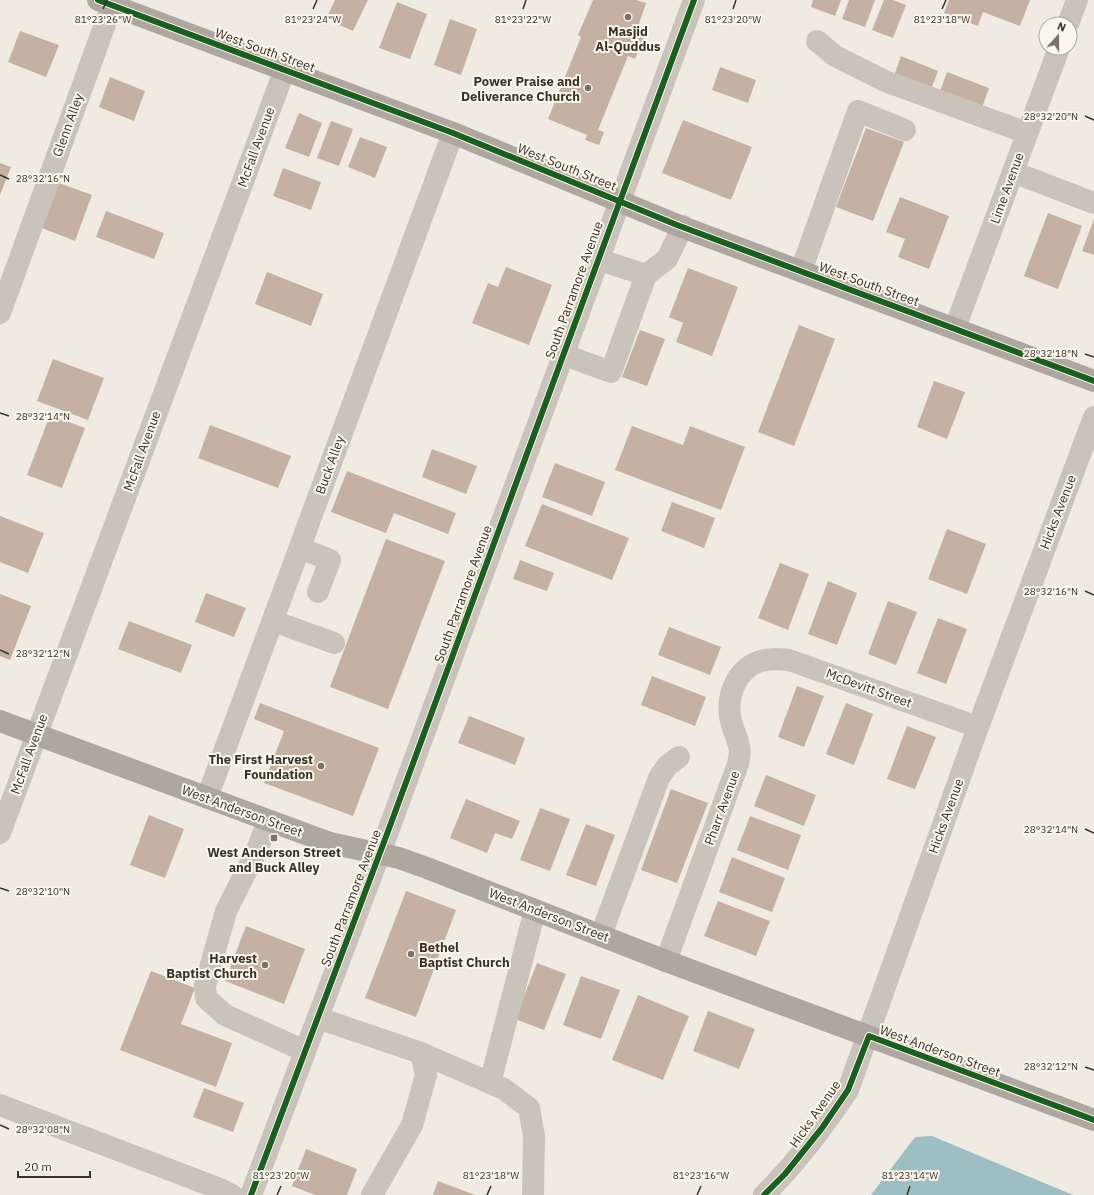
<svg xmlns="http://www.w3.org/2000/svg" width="1094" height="1195" viewBox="0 0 1094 1195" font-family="'IBM Plex Sans',sans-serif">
<rect width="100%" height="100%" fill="#efebe3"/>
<path fill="#9dbec2" d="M932 1136 1073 1195H871L915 1137Z"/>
<path fill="#c4b1a4" d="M335 0H368L353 31 326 19Z
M593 0H636L646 3 638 27 647 30 635 59 628 56 598 130 604 132 599 145 585 140 587 135 548 119 581 37 578 35Z
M813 0H841L835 16 811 7Z
M849 0H875L865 27 842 19Z
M884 0H893L906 5 893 38 872 30Z
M949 0H1030L1020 26 983 12 978 26 944 13Z
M397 2 427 14 410 59 379 48Z
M450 19 477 29 461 75 434 65Z
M20 31 59 45 46 77 8 62Z
M901 56 938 71 929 95 892 81Z
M720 67 756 80 748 103 712 90Z
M947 72 989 88 980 113 938 97Z
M110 77 145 91 134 121 99 107Z
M299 113 322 123 309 157 285 148Z
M683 120 752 147 731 200 662 173Z
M331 121 353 129 339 166 317 158Z
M866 128 904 142 873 221 836 207Z
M360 137 387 147 375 178 348 167Z
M0 163 11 167 0 195Z
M283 168 321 182 311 210 273 196Z
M59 183 92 195 75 241 42 228Z
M900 197 949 216 929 269 898 257 905 239 886 232Z
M106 211 164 233 154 259 96 237Z
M1048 213 1082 226 1058 289 1024 276Z
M1094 219V255L1082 251Z
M506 267 552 285 529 345 472 323 488 283 498 287Z
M688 268 738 287 712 356 676 342 683 323 669 317Z
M267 272 323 294 311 326 255 304Z
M799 325 835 339 794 446 758 432Z
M640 330 665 339 647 386 622 377Z
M53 359 104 378 88 420 37 401Z
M934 381 965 392 947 439 917 427Z
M50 415 85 428 62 488 27 475Z
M210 425 291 456 278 488 198 458Z
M632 426 683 445 690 426 745 447 721 510 615 470Z
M432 449 477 466 466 494 422 477Z
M555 463 605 482 592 516 542 497Z
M347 471 456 513 448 534 394 513 386 533 331 512Z
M672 502 715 518 704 548 661 531Z
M542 504 629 538 612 580 525 546Z
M0 516 44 533 28 573 0 562Z
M947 529 986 544 967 594 928 579Z
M386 539 445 561 388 709 330 687Z
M520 560 554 573 547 591 513 579Z
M780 563 809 574 788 630 758 618Z
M828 581 857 593 837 645 808 634Z
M206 593 246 608 234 637 195 622Z
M0 594 31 606 10 660 0 656Z
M888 601 917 612 896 665 868 654Z
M938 618 967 629 946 684 917 673Z
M129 621 192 645 181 673 118 649Z
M669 627 721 647 710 675 658 655Z
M652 676 706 697 695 726 641 705Z
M797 686 824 696 804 747 778 737Z
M260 703 379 748 353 816 264 783 284 731 254 719Z
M846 703 873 714 854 765 826 754Z
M469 716 525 738 515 765 458 743Z
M907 726 936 737 915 789 887 779Z
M766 775 816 795 804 826 754 806Z
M671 789 708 803 677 883 641 870Z
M466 799 520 821 512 839 495 833 487 853 450 838Z
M540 808 570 819 550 871 520 860Z
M149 815 184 829 165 878 130 865Z
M750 816 801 835 788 870 737 850Z
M586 824 615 835 596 886 566 875Z
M732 857 785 878 772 912 719 892Z
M406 891 456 910 416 1017 365 998Z
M718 901 770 921 756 956 704 936Z
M246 926 305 949 284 1004 225 981Z
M537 963 566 974 544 1030 515 1019Z
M151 971 195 988 181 1024 232 1043 216 1087 120 1050Z
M581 976 620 990 601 1039 563 1025Z
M638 995 689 1016 663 1080 612 1060Z
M708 1011 755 1029 739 1069 693 1051Z
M204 1088 244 1103 233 1132 193 1117Z
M306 1149 357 1169 347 1195H315L292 1186Z
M438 1181 475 1195H433Z"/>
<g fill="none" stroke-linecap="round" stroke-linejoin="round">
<path stroke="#c9c3bb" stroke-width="22" d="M1068 24 1077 0
M817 41 835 56 885 81 1027 133
M1013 172 1094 203
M801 271 858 111 905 130
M646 275 667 259 683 226
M0 313 112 5
M955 328 1059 48
M562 354 611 372 646 275 597 259
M300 548 330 560 318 592
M273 621 334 643
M207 798 453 133
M268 821 257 850 226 911 205 986 206 998 225 1015 305 1051
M0 833 285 69
M601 935 659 778 667 766 679 757
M666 961 738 764C739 758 741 751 739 746 737 736 731 726 730 716 727 694 737 670 758 662 767 658 779 659 789 660L978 727
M318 1018 421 1053 426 1075 412 1125 372 1195
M421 1053 504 1089 529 1108 534 1136 533 1195
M490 1083 535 910
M0 1105 220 1189 232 1195
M251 1195 387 834 694 0
M764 1195C796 1163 823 1128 848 1090L978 727 1094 417"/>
<path stroke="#aea7a0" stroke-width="22" d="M98 0 453 133 677 225 1094 381
M0 721 330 843 399 858 427 868 666 961 1094 1120"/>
<defs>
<path id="cycleway" d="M98 0 453 133 677 225 1094 381
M251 1195 387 834 694 0
M764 1195 785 1174 822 1128 848 1090 869 1036 1094 1120"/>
</defs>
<use href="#cycleway" stroke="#fbf6eb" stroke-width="8"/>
<use href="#cycleway" stroke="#1b5e20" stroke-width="6"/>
</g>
<path fill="none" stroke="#3a3129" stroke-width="1.5" d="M103 9 107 0M313 9 317 0M523 9 526 0M733 9 736 0M942 9 946 0M1085 116 1094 120M0 175 9 179M1085 354 1094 357M0 413 9 416M1085 591 1094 595M0 650 9 654M1085 829 1094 833M0 888 9 891M1085 1067 1094 1070M0 1125 9 1129M277 1195 281 1186M487 1195 491 1186M697 1195 701 1186M907 1195 910 1186"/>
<g fill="#79726a" stroke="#fbf6eb" stroke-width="1.5">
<circle cx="628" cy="17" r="4"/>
<circle cx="588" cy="88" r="4"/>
<circle cx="321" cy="766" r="4"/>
<rect x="270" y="834" width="8" height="8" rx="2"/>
<circle cx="411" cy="954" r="4"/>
<circle cx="265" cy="965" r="4"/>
</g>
<g text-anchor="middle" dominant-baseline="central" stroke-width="4" stroke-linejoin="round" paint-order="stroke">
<g font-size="13" font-weight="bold" fill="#3a3129" stroke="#fbf6eb" text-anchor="end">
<text x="628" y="31" text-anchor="middle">Masjid<tspan x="628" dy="15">Al-Quddus</tspan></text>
<text x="580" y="81">Power Praise and<tspan x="580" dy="15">Deliverance Church</tspan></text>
<text x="313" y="759">The First Harvest<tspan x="313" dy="15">Foundation</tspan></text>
<text x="274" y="852" text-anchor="middle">West Anderson Street<tspan x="274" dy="15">and Buck Alley</tspan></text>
<text x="419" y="947" text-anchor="start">Bethel<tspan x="419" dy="15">Baptist Church</tspan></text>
<text x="257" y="958">Harvest<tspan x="257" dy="15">Baptist Church</tspan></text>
</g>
<g font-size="13" fill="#3a3129" stroke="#fbf6eb">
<text transform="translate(265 50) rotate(20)">West South Street</text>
<text transform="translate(68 125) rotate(-70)">Glenn Alley</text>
<text transform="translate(256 147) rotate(-70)">McFall Avenue</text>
<text transform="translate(567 167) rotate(22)">West South Street</text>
<text transform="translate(1007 188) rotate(-70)">Lime Avenue</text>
<text transform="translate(869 284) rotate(20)">West South Street</text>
<text transform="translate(574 290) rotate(-70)">South Parramore Avenue</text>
<text transform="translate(142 451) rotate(-70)">McFall Avenue</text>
<text transform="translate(330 465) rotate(-70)">Buck Alley</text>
<text transform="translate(1058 512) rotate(-69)">Hicks Avenue</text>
<text transform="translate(463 594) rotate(-70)">South Parramore Avenue</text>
<text transform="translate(869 688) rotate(20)">McDevitt Street</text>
<text transform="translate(29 754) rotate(-70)">McFall Avenue</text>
<text transform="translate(722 808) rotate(-70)">Pharr Avenue</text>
<text transform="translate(242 811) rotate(20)">West Anderson Street</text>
<text transform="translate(946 816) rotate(-70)">Hicks Avenue</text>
<text transform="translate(351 898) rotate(-69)">South Parramore Avenue</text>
<text transform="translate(549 915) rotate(21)">West Anderson Street</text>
<text transform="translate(940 1051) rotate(20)">West Anderson Street</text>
<text transform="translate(815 1114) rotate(-55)">Hicks Avenue</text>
</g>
</g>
<g font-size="10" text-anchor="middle" fill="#3a3129" stroke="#fbf6eb" stroke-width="4" stroke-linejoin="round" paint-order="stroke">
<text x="103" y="23">81°23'26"W</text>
<text x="313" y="23">81°23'24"W</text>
<text x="523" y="23">81°23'22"W</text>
<text x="733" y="23">81°23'20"W</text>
<text x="942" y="23">81°23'18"W</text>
<text x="1051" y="120">28°32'20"N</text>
<text x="43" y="182">28°32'16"N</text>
<text x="1051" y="357">28°32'18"N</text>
<text x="43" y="420">28°32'14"N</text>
<text x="1051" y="595">28°32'16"N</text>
<text x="43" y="657">28°32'12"N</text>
<text x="1051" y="833">28°32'14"N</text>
<text x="43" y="895">28°32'10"N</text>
<text x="1051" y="1070">28°32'12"N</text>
<text x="43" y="1133">28°32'08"N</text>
<text x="281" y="1179">81°23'20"W</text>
<text x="491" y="1179">81°23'18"W</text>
<text x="701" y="1179">81°23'16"W</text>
<text x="910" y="1179">81°23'14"W</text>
</g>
<g transform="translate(1058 36) rotate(21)"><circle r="19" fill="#fbf6eb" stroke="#aea79d"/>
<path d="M0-3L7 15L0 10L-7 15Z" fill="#79726a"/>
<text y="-6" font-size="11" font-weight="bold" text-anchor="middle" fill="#3a3129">N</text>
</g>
<path d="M18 1171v6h72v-6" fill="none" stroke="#3a3129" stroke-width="2"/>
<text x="24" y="1171" font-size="12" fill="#3a3129" stroke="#fbf6eb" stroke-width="3" paint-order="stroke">20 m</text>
</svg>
